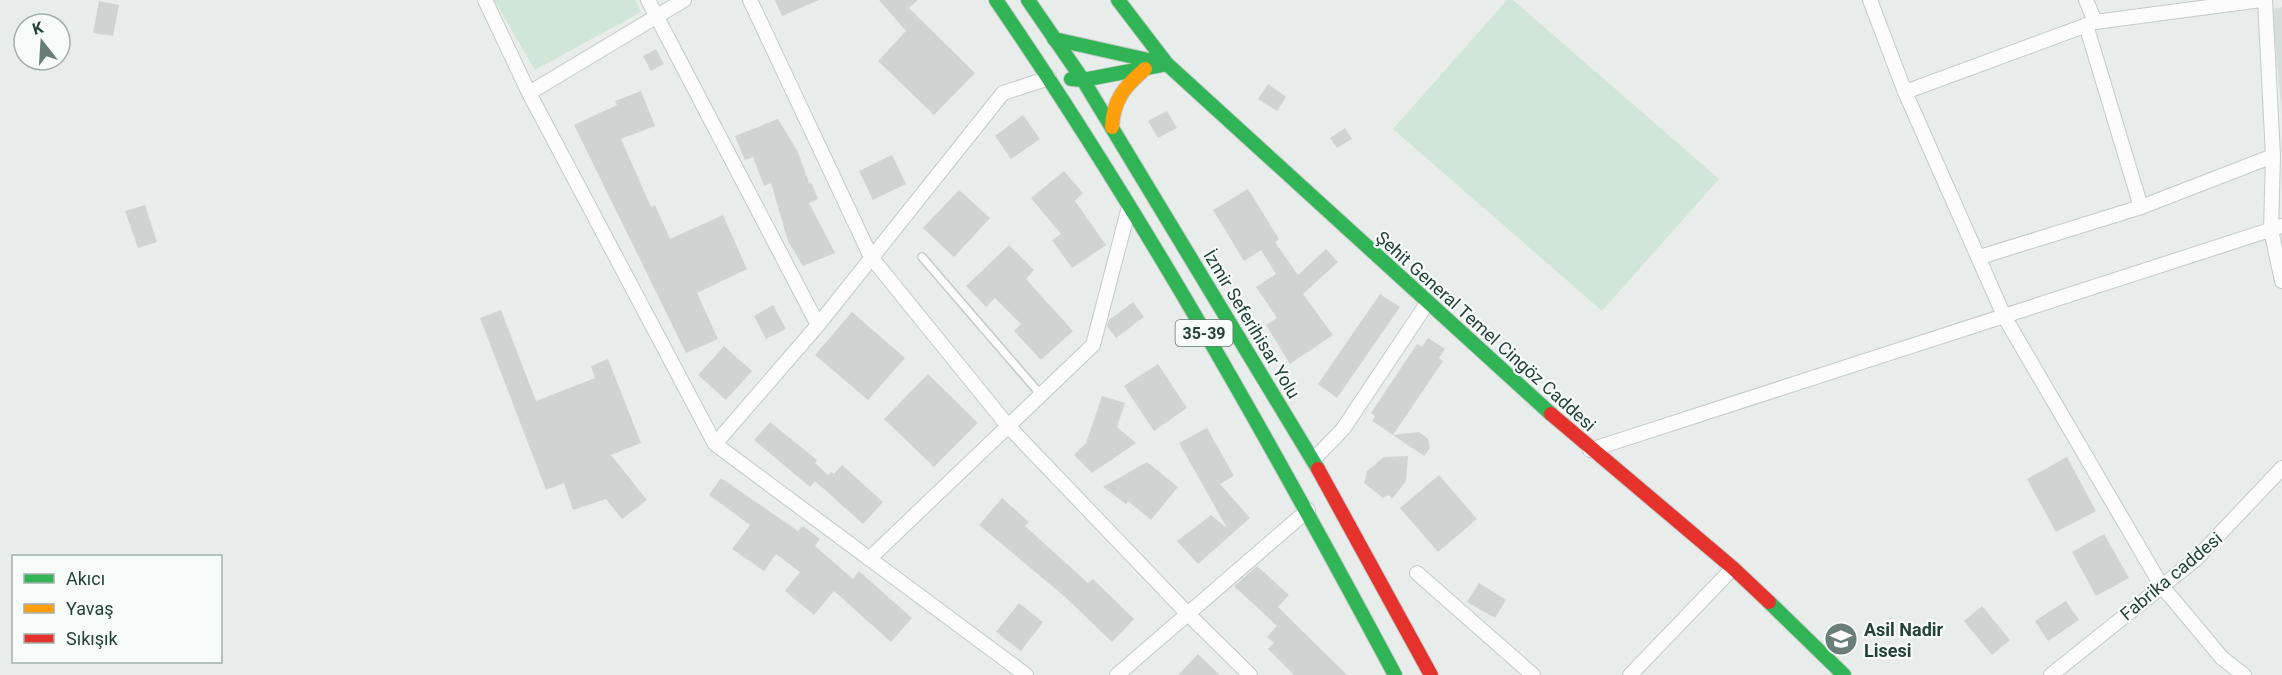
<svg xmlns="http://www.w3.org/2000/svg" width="2282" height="675" viewBox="0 0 2282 675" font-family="Roboto,sans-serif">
<rect width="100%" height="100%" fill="#e8edeb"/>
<path fill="#d6dedb" d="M2282 7V115L2272 9Z"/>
<path fill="#d1e6d8" d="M494 0H635L641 12 535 70Z
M1507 0H1513L1719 179 1602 311 1393 129Z"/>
<path fill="#cfd4d2" d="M775 0H819L782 16Z
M879 0H918L909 8 975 73 934 115 878 61 906 31Z
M99 1 119 5 113 36 93 33Z
M656 49 664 64 651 71 643 56Z
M1268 84 1286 97 1277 111 1258 99Z
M641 91 655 126 621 139 651 207 655 205 670 239 723 215 747 269 697 293 718 339 686 353 574 125 617 105 615 101Z
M1167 111 1177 128 1158 138 1148 121Z
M1023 115 1040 139 1011 159 995 136Z
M778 119 798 152 809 183 811 182 818 199 809 203 835 253 803 266 788 241 771 183 764 186 753 157 745 160 735 136Z
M1345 128 1352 139 1337 148 1330 138Z
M892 155 906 184 873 200 859 171Z
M1064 171 1083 193 1075 201 1106 245 1072 268 1052 240 1061 234 1031 198Z
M1248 189 1279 239 1275 242 1298 275 1326 249 1338 262 1303 294 1333 335 1290 364 1266 325 1277 318 1256 287 1276 274 1261 250 1244 261 1213 210Z
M959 190 990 218 954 257 923 228Z
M145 205 157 242 138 248 125 211Z
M1009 245 1034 270 1026 279 1073 331 1041 360 1014 331 1021 324 995 298 986 307 966 286Z
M1380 294 1400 307 1337 398 1318 384Z
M1133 302 1144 317 1116 338 1107 326 1109 320Z
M773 305 786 329 766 339 754 316Z
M501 310 536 401 595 378 591 366 608 359 641 443 611 455 647 500 622 519 606 499 573 510 564 483 546 490 480 318Z
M852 312 905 358 868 400 815 355Z
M1428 338 1445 349 1439 358 1443 361 1393 435 1372 421 1375 416 1371 413 1417 344 1422 347Z
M724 346 752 371 726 400 698 375Z
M1158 364 1187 408 1154 431 1124 386Z
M928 374 978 423 934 467 884 419Z
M1102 396 1125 403 1117 427 1136 443 1092 473 1074 455 1086 443Z
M770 422 817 460 815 463 828 475 831 472 834 474 842 465 883 502 863 524 815 481 810 487 754 440Z
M1207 428 1234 476 1220 484 1250 518 1198 564 1177 541 1211 515 1227 528 1179 443Z
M1419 432 1428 439 1430 448 1424 456 1393 435Z
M1408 456 1406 481 1392 499 1389 495 1383 498 1364 483 1367 471 1384 457Z
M2067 457 2096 511 2056 532 2027 479Z
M1147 462 1178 487 1151 520 1128 501 1126 504 1103 487Z
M1439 475 1477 519 1438 552 1400 508Z
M721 478 798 531 803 526 820 539 815 546 853 579 859 571 912 618 891 642 834 591 814 615 785 591 800 572 776 554 764 571 732 549 750 525 709 495Z
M1002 498 1029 522 1025 526 1088 583 1093 579 1134 619 1112 642 1064 596 979 525Z
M2104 534 2129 578 2096 596 2072 552Z
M1257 566 1289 595 1278 607 1347 675H1294L1268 649 1274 643 1267 637 1277 626 1234 586Z
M1479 583 1506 600 1495 618 1467 602Z
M2066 601 2079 620 2048 641 2035 621Z
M1019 603 1043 622 1021 651 996 632Z
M1982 606 2010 640 1992 655 1964 621Z
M1198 654 1220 675H1178Z"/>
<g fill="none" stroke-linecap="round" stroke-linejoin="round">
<defs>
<path id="lane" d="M922 257 1041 395"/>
<path id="street" d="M485 0 529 93 715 444 1026 675
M648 0 818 325
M750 0 871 257 1008 426 1187 613 1250 675
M1870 0 1905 92 2005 318 2161 585 2222 658 2244 675
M2086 0 2095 22
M2265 0 2273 156 2271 230 2282 281
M2086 25 2141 207
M1905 92 2095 22 2261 0
M529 93 684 0
M1980 257 2141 207 2273 156
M715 444 818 325 1003 93 1049 78
M1590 450 2282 226
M1313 460 1343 429 1428 302
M869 559 1093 345 1129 207
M1417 573 1533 675
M1117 675 1308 510
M1630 675 1733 568
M2051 675 2196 559 2282 468"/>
<path id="fast" d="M996 0C1144 216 1272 445 1395 675
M1028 0 1083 80 1318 469
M1118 0 1167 64 1551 414
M1054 39 1157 62
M1071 79 1083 80 1167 64
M1769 602 1844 675"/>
<path id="slow" d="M1112 127C1113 100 1125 86 1145 69"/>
<path id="jam" d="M1551 414 1733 568 1769 602
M1318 469 1431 675"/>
</defs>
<use href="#lane" stroke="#c5cac8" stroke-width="10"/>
<use href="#street" stroke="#c5cac8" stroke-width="16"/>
<use href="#fast" stroke="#c3cbc8" stroke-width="16"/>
<use href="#slow" stroke="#c3cbc8" stroke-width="16"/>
<use href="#jam" stroke="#c3cbc8" stroke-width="16"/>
<use href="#lane" stroke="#fcfcfc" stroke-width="7"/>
<use href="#street" stroke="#fcfcfc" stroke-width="14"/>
<use href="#fast" stroke="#30b455" stroke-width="14"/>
<use href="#slow" stroke="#ff9f0a" stroke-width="14"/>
<use href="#jam" stroke="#e5322d" stroke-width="14"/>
</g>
<defs>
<symbol id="school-disc" viewBox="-11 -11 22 22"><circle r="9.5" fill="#697e78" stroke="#f7fbf9"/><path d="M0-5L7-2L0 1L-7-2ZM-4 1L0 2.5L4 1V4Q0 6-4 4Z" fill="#fff"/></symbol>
</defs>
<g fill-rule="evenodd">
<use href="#school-disc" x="1822" y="620" width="38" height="38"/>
</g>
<g text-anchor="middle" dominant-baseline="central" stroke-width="4.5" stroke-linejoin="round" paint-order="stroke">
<rect fill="#f7fbf9" stroke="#637a73" stroke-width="1.5" x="1175.5" y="320" width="57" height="26" rx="4.5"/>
<g font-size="16" font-weight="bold" fill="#24423a">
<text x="1204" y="333">35-39</text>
</g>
<g font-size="18" fill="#24423a" stroke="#f7fbf9">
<text transform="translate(1252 324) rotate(59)">İzmir Seferihisar Yolu</text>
<text transform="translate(1486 331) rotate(42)">Şehit General Temel Cingöz Caddesi</text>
<text transform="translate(2171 576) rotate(-40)">Fabrika caddesi</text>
</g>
<g font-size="18" font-weight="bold" fill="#24423a" stroke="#f7fbf9" text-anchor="start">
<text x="1864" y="629">Asil Nadir<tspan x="1864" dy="21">Lisesi</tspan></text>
</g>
</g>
<rect x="12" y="555" width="210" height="108" fill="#f7fbf9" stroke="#a3b1ad" stroke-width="1.5"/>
<rect x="24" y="574" width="30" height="9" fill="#30b455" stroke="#a3b1ad" stroke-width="1.5"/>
<text x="66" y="585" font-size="18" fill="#24423a">Akıcı</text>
<rect x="24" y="604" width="30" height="9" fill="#ff9f0a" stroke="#a3b1ad" stroke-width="1.5"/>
<text x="66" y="615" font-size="18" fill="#24423a">Yavaş</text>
<rect x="24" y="634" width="30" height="9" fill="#e5322d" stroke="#a3b1ad" stroke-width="1.5"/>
<text x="66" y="645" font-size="18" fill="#24423a">Sıkışık</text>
<g transform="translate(42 42) rotate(343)"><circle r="28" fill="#f7fbf9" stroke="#a3b1ad" stroke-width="1.5"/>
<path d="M0-4.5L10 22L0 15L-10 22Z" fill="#697e78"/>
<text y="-9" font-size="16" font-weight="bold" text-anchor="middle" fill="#24423a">K</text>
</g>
</svg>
